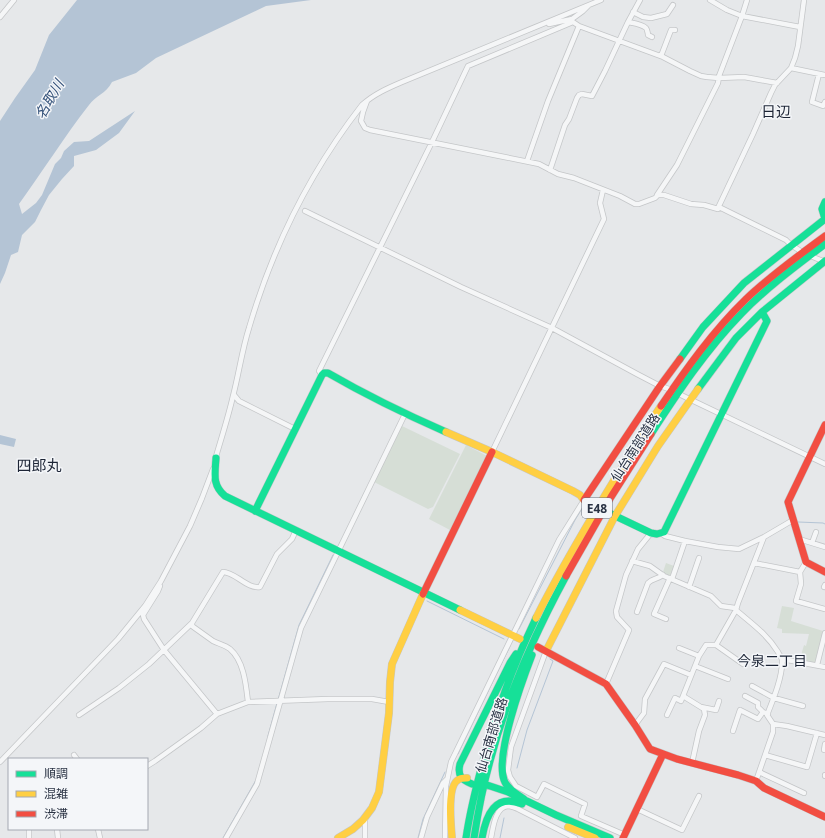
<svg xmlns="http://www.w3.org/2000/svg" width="825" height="838" viewBox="0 0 825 838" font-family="'Noto Sans','Noto Sans JP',sans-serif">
<rect width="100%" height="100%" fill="#e6e8ea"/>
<path fill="#d6ded6" d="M402 426 460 454 433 507 428 509 374 482Z
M466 445 487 456 450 530 429 519Z
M666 563 674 566 670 576 665 574 663 572Z
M782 606 794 608 791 621 823 631 815 663 800 659 804 645 806 646 809 634 782 633V629L777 628Z"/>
<path fill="#b4c4d5" d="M77 0H311L266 6 156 58 136 73 112 82C106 94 96 95 89 105 64 137 43 171 19 204L22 214 36 203 42 195 55 164 61 158 64 151 74 142 89 141 135 111 119 133 96 150 74 156V166L62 179 49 195 41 210 35 222 22 235 18 252 11 255 5 273 0 284V121L15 98 35 70 49 35Z
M0 435 16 439 14 447 0 444Z"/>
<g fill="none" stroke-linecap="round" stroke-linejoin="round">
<path stroke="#b4c4d5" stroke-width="1" d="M798 522 823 523 825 524
M427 601 504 639
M519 629 575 520 583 507H585
M278 700 299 625 333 555
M268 736 277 703
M458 754 510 646
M517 768 527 730 553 661 550 659
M223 838 256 780
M418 838 423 819 445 772
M500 838 504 818"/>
<defs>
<path id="street" d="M747 0 742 16 800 27
M633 12 643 17 651 18 667 14 673 5
M0 17 14 0
M570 20 579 26 663 57 690 71 701 76 707 77 719 78 744 77 777 83
M628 22C633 23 642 24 646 28 647 29 648 34 648 35L652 37
M549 24 572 19 583 11 588 6
M661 56 671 30H675
M791 68 825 75
M819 74 812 102 823 106 825 102
M367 101 363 112 361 121 365 128 370 130 539 164 558 174 574 178 620 196 635 204H639L655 198 658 195H664L691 204 704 205 718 209V208H721L786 240 791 245 799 250
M527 161 548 101 579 26
M550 170 565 125 569 119 577 98 579 95 582 94 592 96 605 71 628 22 640 0
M657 195 677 165 718 83 719 76 742 16 727 10 710 0
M718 208 753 134 771 93 775 85 791 68 795 58 798 46 804 0
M305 211 461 287 552 328 637 374 660 386 669 389
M813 257 825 262
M322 375 319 371 432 142 468 66 573 22
M234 395 239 401 295 429
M681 395 825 464
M492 452 604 219 600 203 603 190
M215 460C221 439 228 418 233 396 239 373 242 350 249 328 273 246 309 173 362 105 374 94 388 88 402 82L601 0
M661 533 665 536 685 541 718 547 739 549 764 537 793 520
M764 537 738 603 736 610C752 624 767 634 778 652 779 655 782 657 782 660 783 676 773 700 767 715L773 724 787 726 825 735
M799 539 825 547
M812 543 816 532
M632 561 650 566 664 576 711 596 721 606 735 608 736 610 716 645H706L699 656 683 696 704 709 705 715 699 731 692 763
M806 562 800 572 801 584 796 601 825 609
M754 563 800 572
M672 579 685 541
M160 586 158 591 143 615 144 619 164 650 217 714
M689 587 699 558
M824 587 825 585
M637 612 648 583C653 578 656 580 663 575
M666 619 654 614 670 578
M716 645 743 664
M679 648 699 656
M546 651 511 747 508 770 510 777 516 786 537 797 544 784 585 804 581 816 625 835
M782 659 825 667
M817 665 825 633
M695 666 728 679
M606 684 629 630 617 617 616 611 626 575 638 549 651 533
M752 686 774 698 803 706
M745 696 758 703V707L763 712
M248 702C246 685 244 661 230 649 225 645 219 644 213 641 206 636 199 631 192 626V623L223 572C235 572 247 589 260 587L277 554 292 539 296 530
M701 707 716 710 719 701
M79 715 119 688 149 664 192 623
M667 715 675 698 681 701 683 696
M635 725 644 713 645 699 664 664 691 675
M733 731 740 710 758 719 763 712 768 714
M824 750 825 744
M74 755 77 759
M765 755 807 767 817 733
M0 762 118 639 145 606 161 581 190 526 202 498 213 469
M147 766 155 761 201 728 217 714 248 702 328 699H372L389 702
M759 772 804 793
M825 775V776
M756 781 773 732V724
M637 809 682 830 699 796
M29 829V838
M57 829 58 838
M98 829 100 838
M226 838 257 784 301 628 405 414
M365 838V819
M421 838 427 817 443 783 447 779
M445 838 446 786 451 762 559 540 584 500
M491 838C493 828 495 807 508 806 511 806 515 808 518 809L575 838"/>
<path id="fast" d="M680 359 703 327 744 283 825 219 822 209 825 202
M698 389 736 338 762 312 825 261
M651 434C678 392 706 350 741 314 766 288 796 266 825 244
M216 458C215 474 212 485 225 496L460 610
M255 511 322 375 324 373H328C366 395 405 414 446 432
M607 512 651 533 657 534 664 532 767 321 762 312
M472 784C462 780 457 776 460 764L510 663 516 654
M487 785 508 792 556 815 610 838
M524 799C517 794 507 789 504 780 495 755 522 681 532 655
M466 838C471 804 480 771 490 737 502 696 517 657 536 618
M474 838C478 812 483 786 490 761 507 696 534 635 566 576
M482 838C486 815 495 793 522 804"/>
<path id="slow" d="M446 432 492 452 573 491 580 495 584 500 594 505
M460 610 520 639
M536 618C560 570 588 523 616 477 631 453 645 429 661 406
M546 651 615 516 658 446 698 389
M568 827 595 838
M338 838 353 829 363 820 372 808 379 792 389 713 390 682 392 664 423 594
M452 838C451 826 447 786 458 780 460 778 464 778 467 778"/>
<path id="jam" d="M661 406C686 369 713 331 746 299 770 276 798 256 825 236
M825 425 788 502 806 562 825 572
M584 500 660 386 680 359
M566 576 611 497 651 434
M423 594 492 452
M538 647 606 684 635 725 650 749 677 759 738 775 756 781 764 788 825 817
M623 838 663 754"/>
</defs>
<use href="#street" stroke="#c4c6c8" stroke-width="6"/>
<use href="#fast" stroke="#c4c6c8" stroke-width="8"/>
<use href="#slow" stroke="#c4c6c8" stroke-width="8"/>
<use href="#jam" stroke="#c4c6c8" stroke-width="8"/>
<use href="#street" stroke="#f5f6f7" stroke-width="4.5"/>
<use href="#fast" stroke="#16e098" stroke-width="7"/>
<use href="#slow" stroke="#ffcf43" stroke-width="7"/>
<use href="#jam" stroke="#f24e42" stroke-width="7"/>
</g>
<g text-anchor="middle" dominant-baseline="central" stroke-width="3" stroke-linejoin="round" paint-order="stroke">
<rect fill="#f4f6f9" stroke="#676e7b" stroke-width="1" x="582" y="498" width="30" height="20" rx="3"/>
<g font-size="12" font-weight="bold" fill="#2b3445">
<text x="597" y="508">E48</text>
</g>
<g font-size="13" fill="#2b3445" stroke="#f4f6f9">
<text transform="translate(635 447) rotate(-57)">仙台南部道路</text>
<text transform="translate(491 735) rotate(-73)">仙台南部道路</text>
</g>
<g font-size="14" font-style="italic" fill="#34527a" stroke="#f4f6f9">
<text transform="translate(49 99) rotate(-60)">名取川</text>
</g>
<g font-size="14" fill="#1d2536" stroke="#f4f6f9">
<text x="772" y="660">今泉二丁目</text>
</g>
<g font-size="15" fill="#1d2536" stroke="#f4f6f9">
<text x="776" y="111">日辺</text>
<text x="39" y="465">四郎丸</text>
</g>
</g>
<rect x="8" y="758" width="140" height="72" fill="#f4f6f9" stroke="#a4a8b1"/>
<rect x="16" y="771" width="20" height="6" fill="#16e098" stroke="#a4a8b1"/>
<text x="44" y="778" font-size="12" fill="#2b3445">順調</text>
<rect x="16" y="791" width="20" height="6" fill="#ffcf43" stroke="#a4a8b1"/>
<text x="44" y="798" font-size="12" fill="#2b3445">混雑</text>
<rect x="16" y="811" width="20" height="6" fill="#f24e42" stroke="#a4a8b1"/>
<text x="44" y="818" font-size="12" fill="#2b3445">渋滞</text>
</svg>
